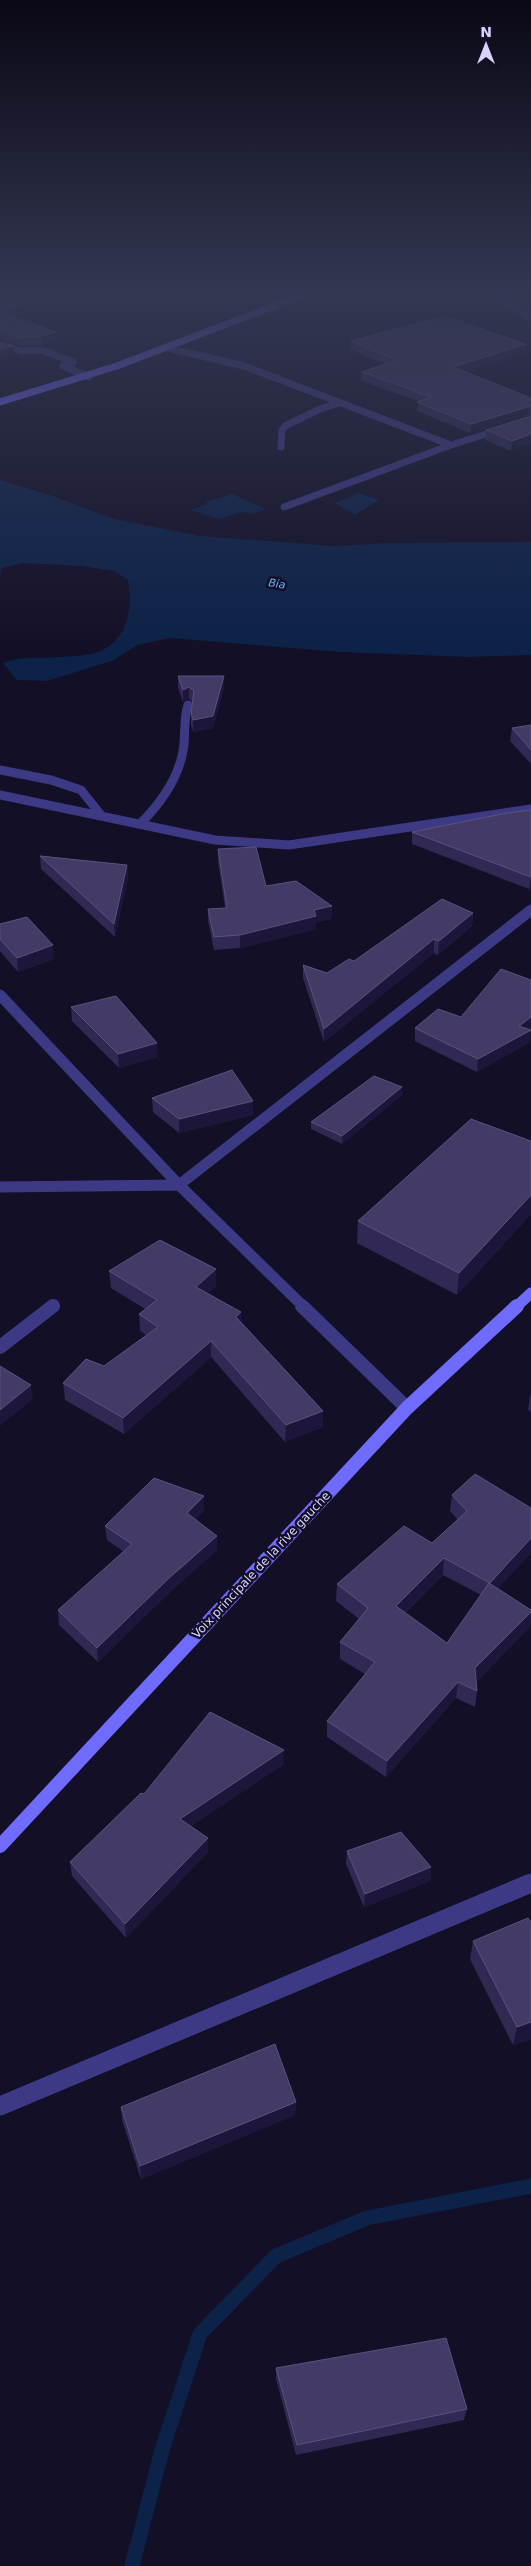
<svg xmlns="http://www.w3.org/2000/svg" width="531" height="2566" viewBox="0 0 531 2566" font-family="'DejaVu Sans',sans-serif">
<rect width="100%" height="100%" fill="#130f26"/>
<path fill="#0c2248" d="M0 480 53 496 114 519 200 536 334 546 389 543 531 542V655L468 657 341 652 170 638 137 645 112 661 47 681 17 680 3 663C26 655 37 659 60 657 71 656 88 656 98 652 128 640 133 608 128 580L114 571 82 566 22 563 2 568 0 578Z
M359 493 379 500 355 515 335 503Z
M232 494 266 509 253 514 242 512 219 519 190 510 208 504 205 502Z"/>
<g fill="none" stroke-linecap="round" stroke-linejoin="round">
<path stroke="#0c2248" stroke-width="15" d="M132 2566 162 2450 200 2334 276 2256 367 2218 531 2186"/>
<path stroke="#3d3a85" stroke-width="7" d="M477 293 502 301 531 318
M0 345 21 351 42 350 73 362 63 366 89 377
M167 348 244 366 451 445
M281 447 282 430 285 426 320 409 339 403
M284 507 451 445 531 420"/>
<path stroke="#3d3a85" stroke-width="9" d="M0 770 51 780 81 790 101 815
M0 795 215 840 289 845 531 809
M140 824C160 804 178 779 183 751 186 736 183 720 188 705"/>
<path stroke="#3d3a85" stroke-width="11" d="M0 995 179 1185 304 1307
M0 1187 179 1185 531 910"/>
<path stroke="#3d3a85" stroke-width="14" d="M302 1306 407 1408
M0 1347 53 1306"/>
<path stroke="#3d3a85" stroke-width="19" d="M0 2106 531 1883"/>
<path stroke="#6f6bff" stroke-width="7" d="M0 402 117 366 308 293"/>
<path stroke="#6f6bff" stroke-width="11" d="M516 1307 531 1293"/>
<path stroke="#6f6bff" stroke-width="14" d="M0 1846 407 1408 517 1306"/>
</g>
<path fill="#312854" fill-rule="evenodd" d="M0 293H81L82 296 12 316 56 332 57 340 43 345 22 346 1 340H0Z
M351 341 526 353 465 372 531 398V415H529L470 433 417 411 418 401 362 381V372L385 364 351 350Z
M531 416 511 451 485 440 486 430Z
M178 676H224V687L213 728 193 732 191 725V713L192 702 189 699 183 702 178 688Z
M531 725V764L510 741 512 728Z
M531 810V888L529 889 412 844V832Z
M218 849 266 886 332 906 331 919 316 922V929L240 948 214 950 208 921V909L225 908 218 861Z
M40 856 127 865 128 878 115 937 41 869Z
M473 913 472 926 438 955 434 953 324 1042 303 978V965L327 973 354 961Z
M0 924 54 959 18 972 0 951Z
M531 980 530 1042 477 1072 415 1041V1028L461 1017Z
M71 1007 158 1057 119 1068 72 1021Z
M402 1087V1095L342 1144 311 1129V1122Z
M152 1098 253 1101V1115L179 1133 153 1112Z
M531 1141V1214L457 1295 357 1243 358 1221Z
M109 1271 216 1286 208 1293 242 1323 323 1411V1427L285 1442 211 1357 124 1434 65 1400 63 1383 104 1366 146 1335 140 1331 139 1314 145 1309 111 1288Z
M531 1395V1412L528 1410 530 1396Z
M452 1495 531 1553 498 1588 531 1610 530 1627 476 1682 477 1691 475 1707 456 1698 386 1777 327 1737V1721L365 1674 340 1659V1642L359 1619 336 1601 337 1584 432 1543 458 1520 450 1511ZM443 1575 481 1595 447 1643 405 1613Z
M204 1511 196 1519 217 1550 169 1593 98 1662 59 1625 58 1610 124 1552 107 1540 105 1526Z
M284 1764 191 1826 208 1838V1852L126 1938 72 1876 70 1862 144 1794Z
M347 1851 431 1867 430 1881 364 1907 346 1864Z
M473 1941 531 2039 513 2045 470 1959Z
M296 2102 295 2115 141 2179 122 2120 121 2107Z
M276 2368 467 2409 464 2420 296 2455 276 2379Z"/>
<path fill="#1d163a" d="M63 293H81L82 296 0 320V311Z
M0 331H1V340H0Z
M56 332 57 340 43 345 42 336Z
M526 344V353L452 377 453 367Z
M14 346 15 355 0 359V350Z
M530 406 529 415 470 433 471 424Z
M531 434V444L511 451 512 441Z
M224 676V687L213 728 193 732V720Z
M189 687V699L183 702V690Z
M127 865 128 878 115 937 114 924Z
M531 877V888L529 889Z
M332 906 331 919 316 922V929L240 948V935L314 910Z
M473 913 472 926 438 955 439 941Z
M434 939V953L324 1042V1029Z
M53 945 54 959 18 972 17 958Z
M531 1017V1029L525 1033 531 1030 530 1042 477 1072 478 1059Z
M157 1043 158 1057 119 1068 118 1054Z
M402 1087V1095L342 1144V1136Z
M253 1101V1115L179 1133V1119Z
M531 1195V1214L457 1295 459 1273Z
M216 1269V1286L197 1304 196 1287Z
M241 1312 242 1329 236 1317Z
M211 1341V1357L124 1434 123 1418Z
M31 1385 33 1399 0 1426V1410Z
M323 1411V1427L285 1442 286 1425Z
M204 1496V1511L188 1527 187 1513Z
M217 1536V1550L169 1593 98 1662 97 1648 168 1579Z
M531 1538V1553L488 1599 490 1583Z
M444 1558 443 1575 394 1623 396 1606Z
M531 1612 530 1627 473 1685 475 1668Z
M458 1682 456 1698 386 1777 387 1761Z
M284 1750V1764L181 1833 180 1819Z
M208 1838V1852L126 1938 125 1924Z
M431 1867 430 1881 364 1907 365 1894Z
M531 2022V2039L513 2045 517 2027Z
M296 2102 295 2115 141 2179 140 2166Z"/>
<path fill="#433a66" stroke="#5a527e" d="M0 293H63L0 311Z
M0 312 56 332 42 336 21 337 0 331Z
M444 316 526 344 453 367 531 398V406L471 424 417 402 431 397 362 372 397 360 351 341Z
M0 342 14 346 0 350Z
M531 416V434L512 441 486 430Z
M178 676H224L213 716 193 720 191 713 194 691 189 687 183 690Z
M531 725V750L512 728Z
M531 810V877L412 832 507 813Z
M256 847 266 886 296 881 332 906 314 910 316 916 240 935 214 937 208 909 227 908 218 849Z
M40 856 127 865 114 924Z
M442 899 473 913 439 941 434 939 324 1029 303 965 327 973 349 959 354 961Z
M27 917 53 945 17 958 0 939V924Z
M501 969 531 980V1017L519 1026 531 1030 478 1059 415 1028 438 1009 461 1017Z
M116 996 157 1043 118 1054 71 1007Z
M232 1070 253 1101 179 1119 152 1098Z
M374 1076 402 1087 342 1136 311 1122Z
M471 1119 531 1141V1195L459 1273 358 1221Z
M160 1240 216 1269 196 1287 241 1312 236 1317 323 1411 286 1425 211 1341 123 1418 63 1383 86 1359 104 1366 158 1327 139 1314 157 1300 109 1271Z
M0 1366 31 1385 0 1410Z
M475 1474 531 1508V1538L490 1583 444 1558 396 1606 447 1643 489 1583 531 1610V1612L475 1668 477 1691 458 1682 387 1761 327 1721 375 1662 340 1642 368 1608 337 1584 404 1526 432 1543 467 1511 452 1495Z
M154 1478 204 1496 187 1513 217 1536 168 1579 97 1648 58 1610 132 1544 105 1526Z
M210 1712 284 1750 180 1819 208 1838 125 1924 70 1862 141 1793 144 1794Z
M401 1832 431 1867 365 1894 347 1851Z
M528 1918 531 1922V2022L517 2027 473 1941Z
M275 2044 296 2102 140 2166 121 2107Z
M446 2338 467 2409 297 2445 276 2368Z"/>
<linearGradient id="sky" x2="0" y2="1"><stop stop-color="#0a0815"/><stop offset="0.45" stop-color="#333752"/><stop offset="1" stop-color="#333752" stop-opacity="0"/></linearGradient>
<rect width="531" height="652" fill="url(#sky)"/>
<g text-anchor="middle" dominant-baseline="central" stroke-width="5" stroke-linejoin="round" paint-order="stroke">
<g font-size="11" font-style="italic" fill="#62b6ff" stroke="#130f26">
<text transform="translate(277 584) rotate(9)">Bia</text>
</g>
<g font-size="12" fill="#d9d4ff" stroke="#130f26">
<text transform="translate(261 1565) rotate(-47)">Voix principale de la rive gauche</text>
</g>
</g>
<g transform="translate(486 45)" stroke="#130f26" stroke-width="4" paint-order="stroke">
<path d="M0-4L9 19L0 12L-9 19Z" fill="#d9d4ff"/>
<text y="-8" font-size="14" font-weight="bold" text-anchor="middle" fill="#d9d4ff">N</text>
</g>
</svg>
